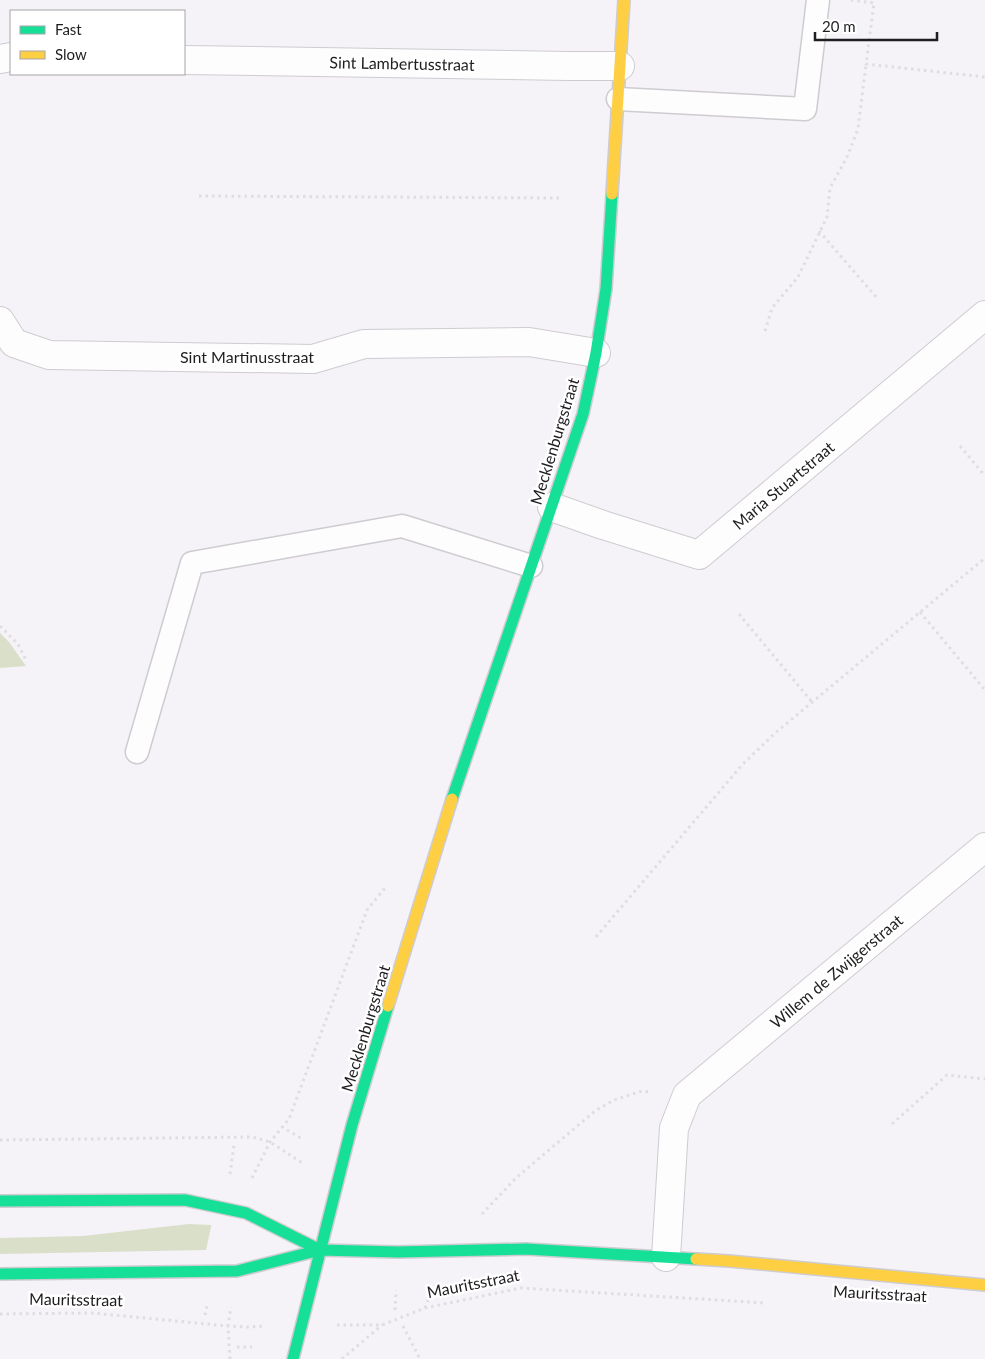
<svg xmlns="http://www.w3.org/2000/svg" width="985" height="1359" viewBox="0 0 985 1359" font-family="Lato,sans-serif">
<rect width="100%" height="100%" fill="#f5f2f8"/>
<path fill="#dadfca" d="M0 633 9 642 26 666 0 668Z
M189 1224 211 1225V1227L206 1250 0 1254V1238L83 1236Z"/>
<g fill="none" stroke-linecap="round" stroke-linejoin="round">
<defs>
<path id="lane" d="M618 99 805 109 818 0
M137 752 192 563 402 526 531 566"/>
<path id="street" d="M0 59 11 57
M184 60 569 66H620
M0 321 14 343 49 355 313 359 364 344 529 342 596 353
M552 507 603 525 699 555 985 315
M666 1257 674 1128 687 1095 985 847"/>
<path id="fast" d="M452 799 583 414 596 353 606 289 612 194
M0 1201 185 1200 246 1213 320 1250
M0 1274 237 1271 320 1250 398 1252 526 1249 696 1259
M293 1359 352 1125 388 1006"/>
<path id="slow" d="M612 194 624 0
M388 1006 452 799
M696 1259 729 1261 985 1285"/>
</defs>
<use href="#lane" stroke="#ceccd0" stroke-width="25"/>
<use href="#street" stroke="#ceccd0" stroke-width="30"/>
<use href="#fast" stroke="#ceccd0" stroke-width="14"/>
<use href="#slow" stroke="#ceccd0" stroke-width="14"/>
<path stroke="#dedede" stroke-width="3" stroke-dasharray="2.5 4" stroke-linecap="butt" d="M851 0 874 3 866 64 985 77
M199 196 559 198
M819 231 877 298
M765 331 772 308 798 277 827 217 830 188 847 157 858 129 866 64
M960 446 985 476
M920 612 985 690
M739 614 812 702
M0 626 18 644 27 662
M596 937 742 765 774 734 985 558
M892 1124 947 1075 985 1079
M287 1130 301 1138
M0 1140 252 1137 270 1142 304 1164
M230 1174 234 1145
M252 1178 270 1142 289 1119 367 910 385 888
M482 1214 516 1178 595 1111 614 1100 642 1091 651 1092
M425 1308 433 1288
M395 1310 396 1290
M0 1314 92 1313 228 1326 248 1327 264 1326
M205 1315 207 1306
M337 1325H382L425 1308 521 1288 766 1303
M403 1326 420 1359
M237 1347H252
M230 1359 228 1326 231 1307
M342 1359 382 1325"/>
<use href="#lane" stroke="#fefdfe" stroke-width="22"/>
<use href="#street" stroke="#fefdfe" stroke-width="28"/>
<use href="#fast" stroke="#16e098" stroke-width="11"/>
<use href="#slow" stroke="#ffcf43" stroke-width="11"/>
</g>
<g text-anchor="middle" dominant-baseline="central" stroke-width="5" stroke-linejoin="round" paint-order="stroke">
<g font-size="16" fill="#1f1d20" stroke="#fff">
<text transform="translate(402 63) rotate(1)">Sint Lambertusstraat</text>
<text x="247" y="356">Sint Martinusstraat</text>
<text transform="translate(554 441) rotate(-73)">Mecklenburgstraat</text>
<text transform="translate(783 485) rotate(-40)">Maria Stuartstraat</text>
<text transform="translate(836 971) rotate(-40)">Willem de Zwijgerstraat</text>
<text transform="translate(365 1028) rotate(-73)">Mecklenburgstraat</text>
<text transform="translate(473 1283) rotate(-11)">Mauritsstraat</text>
<text transform="translate(880 1293) rotate(3)">Mauritsstraat</text>
<text transform="translate(76 1299) rotate(1)">Mauritsstraat</text>
</g>
</g>
<rect x="10" y="10" width="175" height="65" fill="#ffffff" stroke="#a5a5a6"/>
<rect x="20" y="26" width="25" height="8" fill="#16e098" stroke="#a5a5a6"/>
<text x="55" y="35" font-size="15" fill="#1f1d20">Fast</text>
<rect x="20" y="51" width="25" height="8" fill="#ffcf43" stroke="#a5a5a6"/>
<text x="55" y="60" font-size="15" fill="#1f1d20">Slow</text>
<path d="M815 32v8h122v-8" fill="none" stroke="#1f1d20" stroke-width="2.5"/>
<text x="822" y="32" font-size="15" fill="#1f1d20" stroke="#ffffff" stroke-width="4" paint-order="stroke">20 m</text>
</svg>
